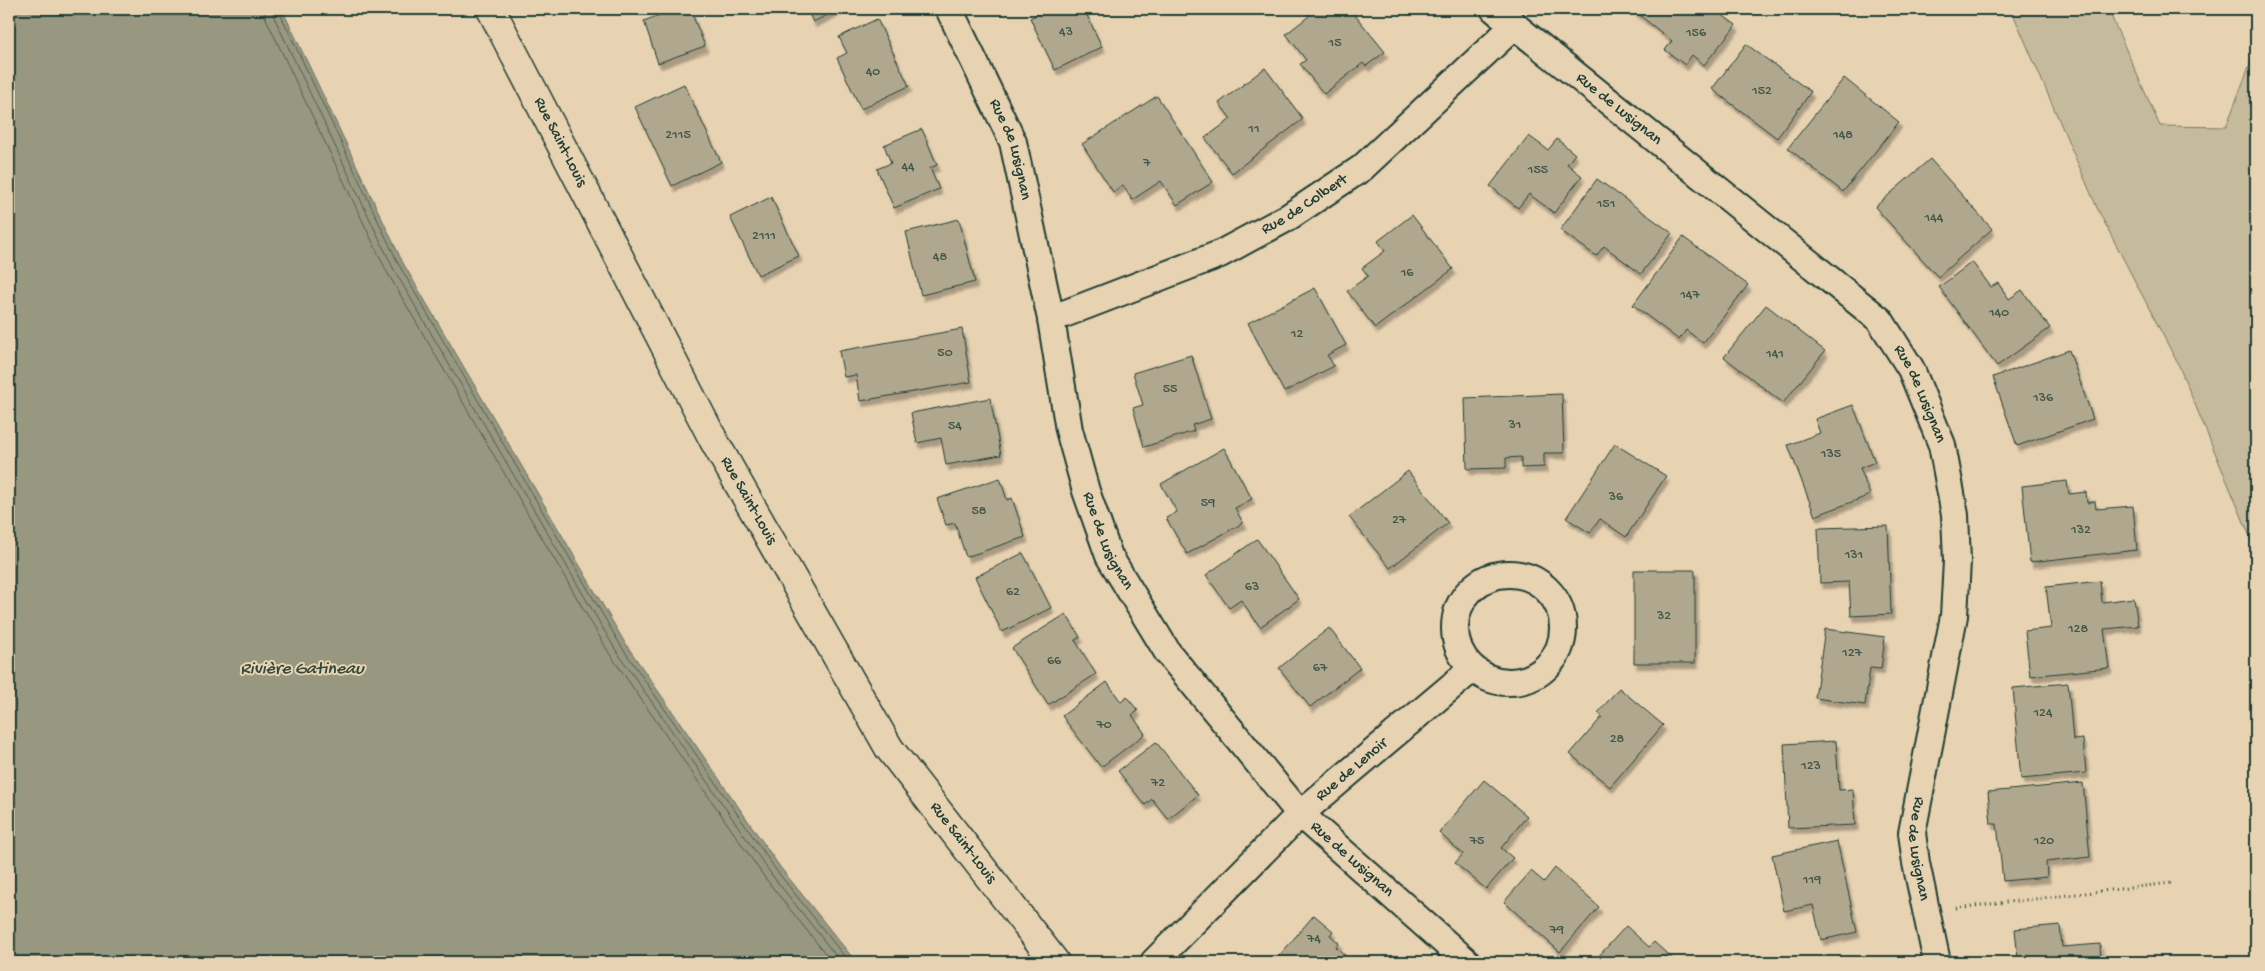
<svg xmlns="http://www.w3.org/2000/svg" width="2265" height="971" viewBox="0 0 2265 971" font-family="'Gochi Hand',sans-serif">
<defs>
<filter id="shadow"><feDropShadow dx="3" dy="5.5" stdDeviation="1" flood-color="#0004"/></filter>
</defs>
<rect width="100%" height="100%" fill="#e7d2b1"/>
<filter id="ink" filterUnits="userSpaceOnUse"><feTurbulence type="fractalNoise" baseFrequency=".02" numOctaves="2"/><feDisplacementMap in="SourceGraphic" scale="10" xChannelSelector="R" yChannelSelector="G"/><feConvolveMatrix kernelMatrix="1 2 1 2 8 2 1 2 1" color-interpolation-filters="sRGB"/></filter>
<g filter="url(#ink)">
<path fill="#c6ba9c" stroke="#727c68" d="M2011 9H2108L2160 126 2226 127 2256 48V551L2179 366 2098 210Z"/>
<path fill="#989780" stroke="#687362" d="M9 9H282L403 263 625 643 780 867 856 962H9Z"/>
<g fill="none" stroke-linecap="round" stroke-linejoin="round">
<path stroke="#4f6152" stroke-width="1" d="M264 9 266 19 387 272 609 653 765 878 832 962
M272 9 273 15 393 268 615 649 771 874 841 962
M278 9 399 265 621 646 776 870 849 962"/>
</g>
<path fill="#b0a88e" stroke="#1f3d34" filter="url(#shadow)" d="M675 9H690L705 46 658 63 644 21Z
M807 9H839L813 22Z
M1048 9H1084L1102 47 1055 70 1030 18Z
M1307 9H1350L1385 52 1366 66 1363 63 1324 94 1300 64 1306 60 1286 34 1309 16 1305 10Z
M1714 9 1736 25 1704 65 1692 55 1685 65 1665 50 1672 41 1633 10Z
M877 19 909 86 861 109 837 58 847 53 839 37Z
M1746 44 1811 92 1777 138 1712 89Z
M1265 68 1303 119 1232 173 1205 138 1231 119 1219 103Z
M1844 78 1899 122 1843 192 1788 148Z
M684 84 721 162 672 186 635 107Z
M1157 96 1213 182 1177 205 1161 181 1132 200 1123 185 1113 192 1082 144Z
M922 129 937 165 930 168 939 189 894 208 877 169 891 163 884 145Z
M1529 136 1548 150 1557 139 1575 154 1567 164 1582 176 1554 213 1529 194 1518 208 1490 186Z
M1930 159 1992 229 1938 277 1875 207Z
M1597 179 1672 233 1641 274 1604 246 1596 256 1560 230Z
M771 197 799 256 758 275 730 217Z
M1412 215 1453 269 1375 328 1347 291 1368 276 1362 268 1385 251 1378 241Z
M959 219 975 282 921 295 906 232Z
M1683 237 1748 285 1703 343 1686 330 1679 340 1633 305Z
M1972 262 1991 287 1998 283 2009 299 2022 290 2050 328 1997 366 1939 287Z
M1315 288 1346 345 1327 355 1334 366 1284 392 1248 323Z
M1766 305 1825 351 1783 403 1724 357Z
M962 329 971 382 860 401 856 375 844 377 839 351Z
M2069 350 2093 419 2017 446 1993 377Z
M1191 355 1211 419 1192 425 1194 431 1144 447 1133 408 1143 405 1133 373Z
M1562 394 1564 453H1544V467L1521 468V457L1506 458V468L1467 469 1465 398Z
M990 398 1001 455 946 465 941 438 917 443 911 413Z
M1853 405 1875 462 1860 468 1870 495 1815 516 1788 445 1820 433 1815 419Z
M1615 444 1666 476 1626 537 1600 519 1590 533 1566 518Z
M1224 448 1252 499 1235 508 1243 523 1187 554 1166 518 1177 512 1161 484Z
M1408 471 1448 523 1390 568 1349 517Z
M1000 478 1007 500 1012 498 1025 537 966 557 955 523 946 525 937 499Z
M2067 481 2069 494 2086 492 2087 503 2095 501 2096 509 2133 506 2137 550 2030 562 2022 486Z
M1888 526 1891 614 1851 616 1849 582 1820 583 1818 528Z
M1257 539 1299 599 1260 627 1241 600 1229 608 1206 575Z
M1023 553 1051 608 1002 632 975 577Z
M1634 570H1695V663H1634Z
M2100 581 2102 602 2134 598 2138 626 2104 629 2109 668 2030 676 2025 631 2051 628 2046 587Z
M1066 614 1080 637 1075 640 1096 674 1048 705 1012 648Z
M1329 628 1360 668 1310 707 1279 668Z
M1825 629 1885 637 1881 669 1870 668 1865 705 1815 698Z
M1107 682 1121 702 1127 697 1138 711 1132 715 1145 734 1101 767 1062 716Z
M2068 683 2073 740 2083 739 2086 773 2021 779 2013 688Z
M1619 688 1663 725 1610 787 1570 754 1602 717 1598 713Z
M1836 741 1839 790 1853 789 1855 825 1788 828 1784 744Z
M1156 742 1198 795 1168 819 1152 799 1145 805 1118 771Z
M1484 780 1527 816 1501 848 1513 858 1486 889 1455 863 1463 854 1439 833Z
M2083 783 2090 857 2046 862 2047 877 2003 881 1997 824H1991L1988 792Z
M1837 841 1857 932 1821 940 1813 905 1784 911 1772 855Z
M1555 868 1599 907 1560 952 1504 902 1531 871 1544 882Z
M1314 915 1333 931 1330 935 1339 943 1336 947 1348 958 1344 962H1274Z
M2060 925 2062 947 2100 944 2101 962H2012V959H2018L2015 929Z
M1626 926 1649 947 1654 942 1676 962H1602L1597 958Z"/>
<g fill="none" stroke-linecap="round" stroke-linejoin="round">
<defs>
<g id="minor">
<path id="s1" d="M949 9 1013 142 1051 319 1069 430 1086 491 1109 556 1168 653 1300 814 1467 962"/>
<path id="s2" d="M1494 9 1880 320 1911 369 1942 445 1955 515 1957 561 1954 616 1912 833 1916 863 1937 962"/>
<path id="s3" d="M1051 319 1220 254 1287 218 1362 168 1515 25"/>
<circle cx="1509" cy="628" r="54"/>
<path id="s4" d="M1154 962 1300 814 1472 669"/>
</g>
<g id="secondary">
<path id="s5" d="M491 9 713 439 889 748 1055 962"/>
</g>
</defs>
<use href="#minor" stroke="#1f3d34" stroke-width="30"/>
<use href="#secondary" stroke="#1f3d34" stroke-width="31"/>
<path stroke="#1f3d34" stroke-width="3" stroke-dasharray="1 4" stroke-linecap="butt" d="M1956 908 2171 883"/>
<use href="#minor" stroke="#e7d2b1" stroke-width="26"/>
<use href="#secondary" stroke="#e7d2b1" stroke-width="28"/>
</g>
</g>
<g text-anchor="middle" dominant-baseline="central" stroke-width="4" stroke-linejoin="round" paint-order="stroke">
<g font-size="14" fill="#43584a">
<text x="1066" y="32">43</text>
<text x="1696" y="33">156</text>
<text x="1335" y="43">15</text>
<text x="873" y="72">40</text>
<text x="1762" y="91">152</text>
<text x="1254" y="129">11</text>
<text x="678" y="135">2115</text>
<text x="1843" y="135">148</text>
<text x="1147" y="163">7</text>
<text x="908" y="167">44</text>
<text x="1538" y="170">155</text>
<text x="1606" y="204">151</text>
<text x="1934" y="218">144</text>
<text x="764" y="236">2111</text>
<text x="940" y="257">48</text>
<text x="1407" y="273">16</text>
<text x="1690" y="295">147</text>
<text x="1999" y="313">140</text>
<text x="1297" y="334">12</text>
<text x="945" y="353">50</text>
<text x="1775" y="354">141</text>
<text x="1170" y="389">55</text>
<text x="2043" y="398">136</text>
<text x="1515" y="425">31</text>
<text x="955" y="426">54</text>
<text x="1831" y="454">135</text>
<text x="1616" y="497">36</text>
<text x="1208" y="503">59</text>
<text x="979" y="511">58</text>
<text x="1399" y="520">27</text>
<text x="2081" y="530">132</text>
<text x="1854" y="555">131</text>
<text x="1252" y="587">63</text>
<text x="1013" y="592">62</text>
<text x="1664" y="616">32</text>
<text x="2078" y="629">128</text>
<text x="1852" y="653">127</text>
<text x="1054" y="661">66</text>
<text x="1320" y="668">67</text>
<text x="2043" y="713">124</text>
<text x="1104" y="725">70</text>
<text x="1617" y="739">28</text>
<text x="1811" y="766">123</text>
<text x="1158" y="783">72</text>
<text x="1477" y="841">75</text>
<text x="2044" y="841">120</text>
<text x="1812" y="880">119</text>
<text x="1557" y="930">79</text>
<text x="1314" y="939">74</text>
</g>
<g font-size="16" fill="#1f3d34" stroke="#e7d2b1">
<text stroke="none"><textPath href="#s2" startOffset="160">Rue de Lusignan</textPath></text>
<text stroke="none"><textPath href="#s5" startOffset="150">Rue Saint-Louis</textPath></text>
<text stroke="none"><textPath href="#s1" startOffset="154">Rue de Lusignan</textPath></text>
<text stroke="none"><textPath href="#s3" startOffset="279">Rue de Colbert</textPath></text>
<text stroke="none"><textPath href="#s2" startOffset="580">Rue de Lusignan</textPath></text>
<text stroke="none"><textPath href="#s5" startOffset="555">Rue Saint-Louis</textPath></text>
<text stroke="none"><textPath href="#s1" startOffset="559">Rue de Lusignan</textPath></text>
<text stroke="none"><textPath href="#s4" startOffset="276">Rue de Lenoir</textPath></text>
<text stroke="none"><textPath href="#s5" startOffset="960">Rue Saint-Louis</textPath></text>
<text stroke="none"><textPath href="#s2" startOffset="1045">Rue de Lusignan</textPath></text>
<text stroke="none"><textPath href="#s1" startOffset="964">Rue de Lusignan</textPath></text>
</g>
<g font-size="18" font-style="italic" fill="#314a3f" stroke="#e7d2b1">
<text x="302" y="669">Rivière Gatineau</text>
</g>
</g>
<rect width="2265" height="971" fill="none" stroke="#e7d2b1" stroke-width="30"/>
<rect x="15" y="15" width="2235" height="941" fill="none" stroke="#1f3d34" stroke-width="2" filter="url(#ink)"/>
</svg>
